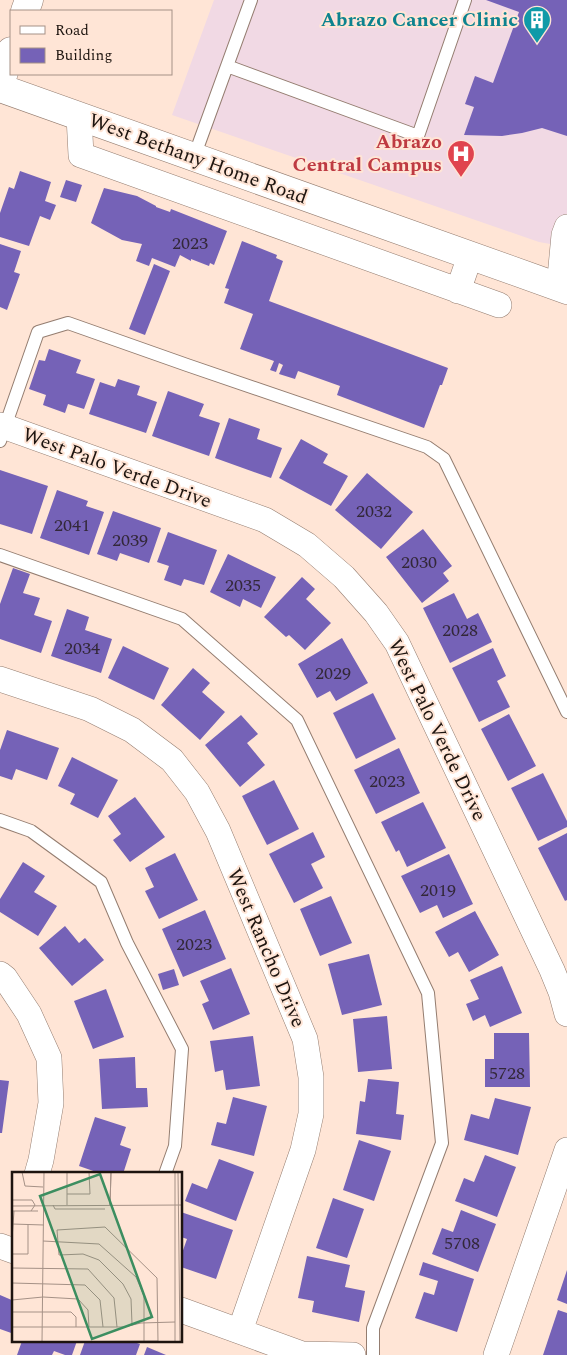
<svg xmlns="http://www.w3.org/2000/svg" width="567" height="1355" viewBox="0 0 567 1355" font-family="Spectral,serif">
<rect width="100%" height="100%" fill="#ffe5d6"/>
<path fill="#f1d9e4" d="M214 0H567V247L539 242 172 115Z"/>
<path fill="#7562b7" d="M486 0H567V136L542 128 522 133 502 136 464 135 474 107 465 104 475 76 493 83 519 12Z
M20 171 51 182 45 201 56 205 50 220 40 216 29 246 0 237V213L9 187 14 189Z
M66 180 82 185 76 202 60 197Z
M104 188 137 196 156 206V207L170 212 171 209 227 231 214 265 210 263 209 266 191 259V261L180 255 175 267 152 258 149 266 136 261 142 244 122 240 91 223Z
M242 241 277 255 276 258 283 261 269 301 448 368 442 385H440L424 428 337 395 340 386 298 371 295 379 279 374 283 365 279 363 276 372 270 370 274 361 240 349 253 314 224 303 229 289 225 288Z
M0 244 21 251 14 272 20 274 7 310 0 307Z
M154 264 170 271 145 335 129 329Z
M49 349 81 360 76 373 95 379 84 409 68 404 65 413 43 405 46 395 29 389 39 360 45 361Z
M118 379 140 386 137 395 157 402 146 433 89 414 100 382 115 387Z
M168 391 204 404 199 416 220 423 209 456 152 436Z
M229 418 260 429 257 439 282 448 271 478 215 458Z
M301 439 328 454 323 463 348 476 331 506 279 478Z
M0 470 48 486 32 534 0 524Z
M367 473 413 512 381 549 335 510Z
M57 490 88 501 86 506 104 512 89 555 40 538Z
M113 511 161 528 149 563 120 553 117 561 97 554Z
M423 529 452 566 443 573 449 581 422 603 386 557Z
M168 532 217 550 204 585 184 579 181 586 164 580 169 566 157 562Z
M228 554 276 577 261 608 243 599 240 607 210 592Z
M13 568 30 574 23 593 40 598 34 615 52 621 41 653 0 639V604Z
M302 577 315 589 306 599 331 623 305 650 289 635 286 637 264 617Z
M454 593 467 619 478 613 492 642 450 663 423 608Z
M67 609 89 617 85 630 112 639 101 673 51 656Z
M342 638 368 683 336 701 330 691 317 698 298 664Z
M123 646 169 668 154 700 108 678Z
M493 648 506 676 497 681 510 707 479 722 452 668Z
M193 668 210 683 202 692 225 712 200 740 161 705Z
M373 693 396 739 356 759 333 713Z
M509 714 536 766 508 781 481 729Z
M241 715 258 734 247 743 265 765 240 787 205 745Z
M7 730 59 748 47 780 16 769 12 780 0 776V750Z
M399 748 420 793 376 814 354 770Z
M72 757 118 780 98 818 70 804 75 794 58 786Z
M543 773 567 821V827L538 841 511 788Z
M274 780 299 829 267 845 242 796Z
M135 797 165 837 130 862 113 840 121 834 108 816Z
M423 802 446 848 407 867 399 850 396 852 381 822Z
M313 832 325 857 311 864 323 888 294 903 269 854Z
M567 833V900L565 901 538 848Z
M175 853 198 900 159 919 145 891 154 887 145 868Z
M449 854 473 904 443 918 437 905 420 913 401 876Z
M23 862 45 876 34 892 57 906 38 936 0 912V899Z
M331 896 352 943 320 956 300 909Z
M205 910 226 959 183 977 162 929Z
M475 911 499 955 469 972 458 952 449 957 435 932Z
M65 926 79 943 85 938 104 960 72 986 39 948Z
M369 954 382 1005 342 1015 328 964Z
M502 966 522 1013 490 1027 485 1015 473 1021 466 1004 479 999 470 980Z
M231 968 250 1014 213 1030 202 1004 209 1001 200 981Z
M174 969 179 985 163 990 158 974Z
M106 989 124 1037 93 1049 74 1001Z
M387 1016 392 1069 358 1072 353 1019Z
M494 1033H529L530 1087H485V1059H494Z
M253 1036 260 1086 226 1090 223 1070 215 1072 210 1041Z
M135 1057 136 1088H147L148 1107 102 1109 99 1059Z
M368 1079 399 1082 396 1114 404 1115 401 1140 356 1134 360 1101 365 1102Z
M0 1080 9 1081 2 1133H0Z
M233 1097 267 1106 254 1156 211 1145 217 1122 226 1124Z
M495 1098 531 1107 518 1155 464 1140 471 1114 489 1119Z
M95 1117 126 1127 120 1145 131 1149 123 1174H102L79 1166Z
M359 1140 391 1151 374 1201 343 1190Z
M485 1155 516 1167 497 1217 455 1201 464 1178 474 1182Z
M219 1159 254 1172 236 1221 185 1201 192 1183 207 1189Z
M333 1198 364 1209 347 1258 316 1248Z
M461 1210 496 1224 478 1272 432 1254 442 1228 453 1232Z
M181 1212 233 1230 216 1279 181 1267V1256L187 1239 181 1237Z
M307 1256 350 1265 345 1287 365 1291 359 1322 312 1312 314 1301 298 1298Z
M423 1262 474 1279 457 1332 415 1318 424 1292 434 1295 438 1281 419 1275Z
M567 1270V1304L557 1300Z
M0 1295 14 1301V1334L0 1329Z
M558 1310 567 1313V1355H543Z
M22 1341H77L72 1355H65L54 1351 52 1355H17Z
M85 1341H131L140 1344 136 1355H80Z
M147 1347 166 1355H144Z"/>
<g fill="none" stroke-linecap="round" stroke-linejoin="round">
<defs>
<path id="service" d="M227 66 418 136 465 0
M194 157 251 0
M0 441 38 332 68 323 187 365 427 447 444 459 567 712
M0 555 182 619 297 720 428 993 442 1143 373 1328V1355
M0 820 31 831 101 882 127 943 182 1049 175 1146 165 1174"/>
<path id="minor" d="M79 116 81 155 499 305
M559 288 564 235 567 227
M458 291 470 256
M0 425 265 520 307 545 344 577 376 613 397 643 552 970 561 992 567 1014
M0 679 90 709 132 730 172 760 197 792 218 831 305 1039 311 1077V1114L303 1150 240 1331
M0 974 5 978 29 1014 49 1058 51 1103 41 1160 37 1174
M0 1246 14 1251
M181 1310 302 1354 353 1355
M496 1355 567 1150"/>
<path id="tertiary" d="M25 11 29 0
M0 84 11 51"/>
<path id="secondary" d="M0 88 567 290"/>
</defs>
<use href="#service" stroke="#947d70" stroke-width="14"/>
<use href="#minor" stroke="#947d70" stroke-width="26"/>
<use href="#tertiary" stroke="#947d70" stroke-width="29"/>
<use href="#secondary" stroke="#947d70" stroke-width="29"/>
<use href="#service" stroke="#fff" stroke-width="12"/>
<use href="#minor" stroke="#fff" stroke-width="25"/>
<use href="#tertiary" stroke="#fff" stroke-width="28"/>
<use href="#secondary" stroke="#fff" stroke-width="28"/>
</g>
<defs>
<symbol id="building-pin" viewBox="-11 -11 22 30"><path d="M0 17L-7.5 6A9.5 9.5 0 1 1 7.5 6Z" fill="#0f9aa8" stroke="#ffe5d6"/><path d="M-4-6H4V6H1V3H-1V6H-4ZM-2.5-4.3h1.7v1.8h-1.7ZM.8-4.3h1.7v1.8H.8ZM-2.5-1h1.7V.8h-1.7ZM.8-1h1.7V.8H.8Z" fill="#fff"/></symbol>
<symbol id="hospital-pin" viewBox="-11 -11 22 30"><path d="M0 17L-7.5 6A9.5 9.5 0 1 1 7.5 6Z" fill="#e0444e" stroke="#ffe5d6"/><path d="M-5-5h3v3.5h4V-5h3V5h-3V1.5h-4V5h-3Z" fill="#fff"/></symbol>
</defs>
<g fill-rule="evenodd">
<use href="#building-pin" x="521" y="4" width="32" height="43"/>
<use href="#hospital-pin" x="445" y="138" width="32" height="43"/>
</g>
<g text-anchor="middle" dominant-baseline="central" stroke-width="4" stroke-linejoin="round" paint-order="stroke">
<g font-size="18" fill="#332839">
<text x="190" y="243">2023</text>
<text x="374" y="511">2032</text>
<text x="72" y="525">2041</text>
<text x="130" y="540">2039</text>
<text x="419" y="562">2030</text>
<text x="243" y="585">2035</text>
<text x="460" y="630">2028</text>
<text x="82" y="648">2034</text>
<text x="333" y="673">2029</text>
<text x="387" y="781">2023</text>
<text x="438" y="890">2019</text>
<text x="194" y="944">2023</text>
<text x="507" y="1073">5728</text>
<text x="462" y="1243">5708</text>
</g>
<g font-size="20" font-weight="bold" fill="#0d838f" stroke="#ffe5d6" text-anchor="end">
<text x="518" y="20">Abrazo Cancer Clinic</text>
</g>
<g font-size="20" font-weight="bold" fill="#be3a42" stroke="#ffe5d6" text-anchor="end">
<text x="442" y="142">Abrazo<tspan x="442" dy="23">Central Campus</tspan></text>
</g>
<g font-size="20" fill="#1d140f" stroke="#ffe5d6">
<text transform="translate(198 159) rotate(20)">West Bethany Home Road</text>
<text transform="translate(117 468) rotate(20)">West Palo Verde Drive</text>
<text transform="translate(437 730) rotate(64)">West Palo Verde Drive</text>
<text transform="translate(266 948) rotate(67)">West Rancho Drive</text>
</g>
</g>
<g transform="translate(12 1172)">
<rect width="170" height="170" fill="#ffe5d6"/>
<path fill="none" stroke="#a59186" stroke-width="1" d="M10 0 13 14 31 15M55 0V33M163 0V170M166 0 168 170M170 0V16M55 22H78L77 0M0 28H20L23 33 19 39M41 33 43 37H93M98 33 99 0M98 33 99 0M0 34 170 33M0 39H26M0 52 32 53M0 67 2 39M31 69 87 72 124 105 132 124V170M0 82H16V52M0 96 76 97 102 126 105 155M0 111 73 113 88 128 91 155M0 128 31 125 66 127 76 138 77 155M0 140H59L64 145V155M120 152 119 127 111 112 87 88 71 82 47 83 45 58 93 55 145 106 146 170M0 155H112L129 151 163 150M27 170 146 169M30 170 32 0"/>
<path fill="#3c8e60" fill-opacity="0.15" stroke="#3c8e60" stroke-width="2.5" d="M88 2 140 145 80 167 28 24Z"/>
<rect width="170" height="170" fill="none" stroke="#1d140f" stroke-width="2.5"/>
</g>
<rect x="10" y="10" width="162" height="65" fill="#ffe5d6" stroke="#a59186"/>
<rect x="20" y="26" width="25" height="8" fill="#ffffff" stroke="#a59186"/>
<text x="55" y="35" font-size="15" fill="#1d140f">Road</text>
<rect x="20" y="48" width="25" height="15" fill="#7562b7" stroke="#a59186"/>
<text x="55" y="60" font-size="15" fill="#1d140f">Building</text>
</svg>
